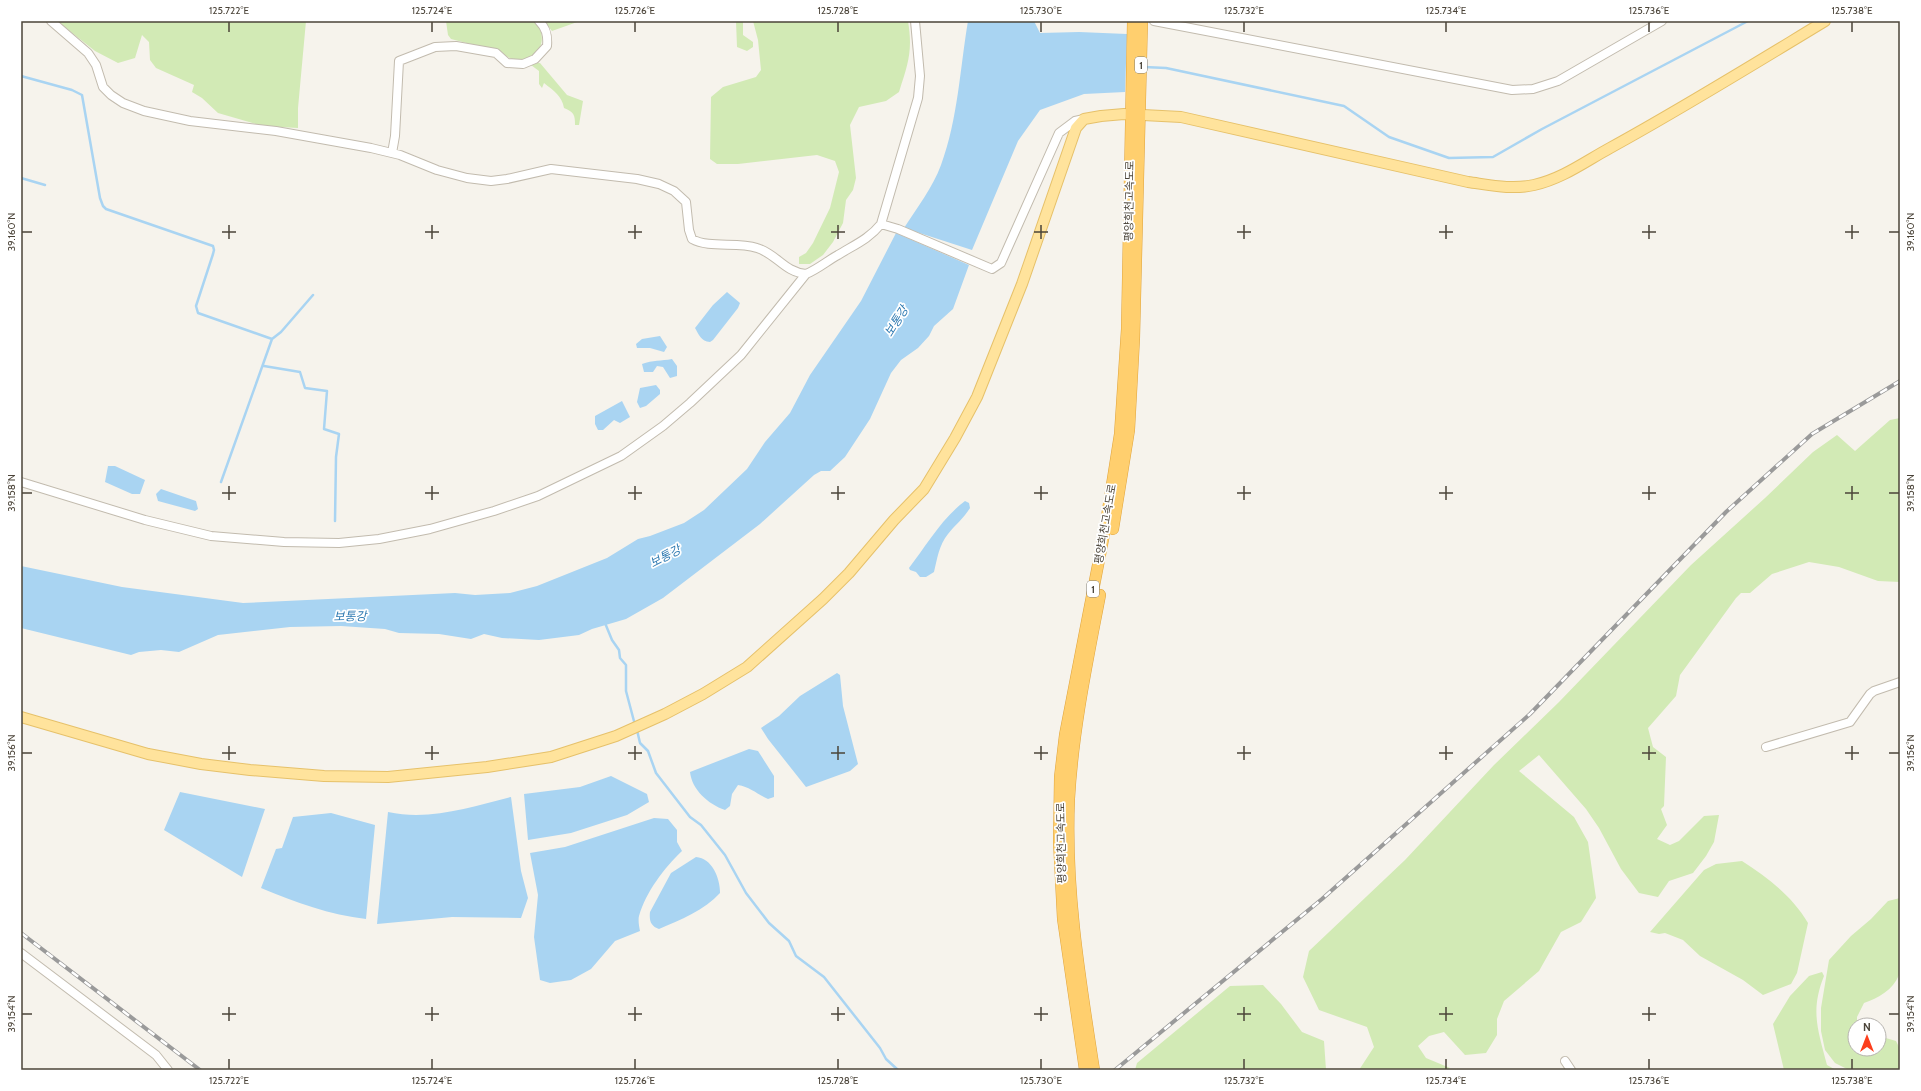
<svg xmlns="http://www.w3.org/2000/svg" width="1921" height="1091" viewBox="0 0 1921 1091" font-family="Cabin,'Noto Sans KR',sans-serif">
<rect width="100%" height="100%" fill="#f6f3ec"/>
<path fill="#d2eab5" d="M57 21H306L298 108V128L263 126 218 113 202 98 192 92 194 85 156 68 150 60 149 42 142 35 135 58 118 63 95 51Z
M446 21H535C556 46 524 76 502 52L451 39 448 35Z
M544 21H580L552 31Z
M736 21H743V35L753 42V47L747 51 737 47Z
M753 21H908C913 51 908 64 899 92L886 101 859 107 850 125 856 178 853 190 846 200 843 223 833 242 823 255 810 264H799V257L806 253 813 243 830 208 839 172 835 161 817 155 738 164H717L710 159 711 97 723 87 756 77 761 70 758 40Z
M535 63H540L567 95 583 101 579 125H575C575 115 574 112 564 108 562 96 554 91 544 83L542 88 539 84V71L531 65Z
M1900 418V582L1878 581 1839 567 1809 562 1772 574 1750 593H1741L1736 598 1680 675 1676 696 1648 728 1653 747 1666 757 1664 806 1661 809 1667 825 1657 839 1670 845 1679 841 1704 816 1719 815 1714 842 1706 856 1693 873 1669 881 1658 897 1639 893 1621 869 1599 828 1586 809 1539 755 1519 771 1574 817 1588 842 1596 898 1581 922 1561 932 1539 971 1504 1001 1497 1019V1035L1486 1053 1465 1055 1444 1032 1429 1036 1418 1046 1426 1058 1450 1068 1447 1070H1359L1374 1047 1367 1027 1319 1010 1303 977 1309 951 1405 860 1494 765 1559 702 1691 565 1765 498 1813 452 1837 435 1855 451 1890 420Z
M1742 861C1767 877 1792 896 1808 923L1797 973 1791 984 1763 995 1743 980 1700 956 1683 940 1665 933 1659 934 1650 932 1704 870 1716 864Z
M1900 898C1900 911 1903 967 1899 975 1893 990 1878 998 1864 1003L1857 1017V1025H1855V1049H1879V1036L1896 1041 1900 1049V1070H1849L1835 1063 1825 1050 1821 1031V1008L1829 960 1851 936 1871 919 1888 901Z
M1822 972 1824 976C1810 1011 1818 1030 1827 1065L1836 1070H1784L1773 1024 1790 996 1809 976Z
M1263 985 1281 1004 1302 1032 1324 1041 1326 1070H1135L1137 1063 1230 986Z"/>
<path fill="#a9d4f2" d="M968 21H1034L1040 33 1079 32 1127 34 1125 92 1084 94 1040 110 1018 141 972 250 904 228C917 208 933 187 941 165 958 119 960 68 968 21Z
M896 233 969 265 953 309 934 326 929 336 918 348 901 360 891 373 870 419 845 457 830 471H821L814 475 760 524 663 598 626 619 592 629 579 635 539 640 502 638 484 634 471 639 439 634 399 633 385 629 341 626 290 627 218 635 179 652 161 650 139 652 131 655 21 628V566L122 587 243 603 455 593 475 595 510 593 537 586 607 558 638 539 650 536 684 523 704 510 747 469 765 442 790 413 810 375 861 301Z
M727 292 740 303 738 308 713 340 710 342C701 341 699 335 695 328L713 305Z
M660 336 667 347 664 352 650 348H637L636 344 642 339Z
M672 359 677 366V376L670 378 663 367 657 366 653 372H644L642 364C653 360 661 361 672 359Z
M656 385 660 390V394L646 406 640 408 637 402 640 388Z
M622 401 630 417 620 423 614 420 603 430H598L595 424V416Z
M108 466H115L145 480 140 494H132L105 482Z
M161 489 196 501 198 509 195 511 158 501 156 494Z
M965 501 969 503 970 508C964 518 955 525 948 534 939 545 937 559 934 572L926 577H920L916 572 910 570 909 568C926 546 942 518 965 501Z
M837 673 840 675 843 706 858 764 850 771 806 787 768 739 761 728 779 716 800 696Z
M749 749 758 751 774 776V797L768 799C757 794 750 787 738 785L732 794 730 806 725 810C708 804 692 790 690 772Z
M611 776 647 794 649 802 627 815 571 833 528 840 524 794 580 787Z
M180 792 265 809 242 877 164 830Z
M511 797 521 871 528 898 521 918 452 917 377 924 388 812C430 821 471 807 511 797Z
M331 813 375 825 366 919C330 915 295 902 261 888L276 849 282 848 293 817Z
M654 818 668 819 677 830V842L682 851C664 868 646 892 639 916 638 920 639 926 640 931L615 941 591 969 571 980 550 983 540 980 534 937 538 895 530 853 565 847Z
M696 857C712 858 720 878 720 893 705 910 680 920 659 929 651 926 649 921 650 912L671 873Z"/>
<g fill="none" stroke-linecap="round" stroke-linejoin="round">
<path stroke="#a9d4f2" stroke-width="2.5" d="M1144 67 1166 68 1344 106 1389 137 1449 158 1493 157 1542 129 1748 21
M21 76 72 90 82 95 100 198 103 206 106 209 213 246 214 250 213 254 196 306 198 313 272 339 221 482
M21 178 45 185
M272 339 281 332 313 295
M264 366 300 372 305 388 327 391 324 429 339 434 336 457 335 521
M605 623 612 640 619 650 620 658 626 665V691L635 725
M637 730 640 743 648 751 656 773 690 817 701 825 725 855 746 893 769 923 789 941 796 956 824 977 880 1048 886 1059 898 1070"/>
<defs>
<path id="minor" d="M51 21 88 53 96 65 103 87 111 95 123 103 144 111 190 121 276 131 371 148 400 155 437 170 467 178 491 181 507 179 551 169 637 179 659 184 674 191 686 202 689 230 692 239C710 249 737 241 757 248 777 254 784 272 806 274
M915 21 920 76 918 98 881 224 898 229 992 269 1001 263 1059 133 1075 121 1084 119
M1154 21 1512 90 1533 89 1558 81 1662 21
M392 153 395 136 399 61 435 47 456 46 496 53 507 63 523 64 535 59 547 46C548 35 546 28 539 21
M21 482 145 520 211 536 284 542 339 543 379 539 430 529 494 511 538 496 621 456 663 426 690 403 741 355 806 274C818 269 827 261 838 255 854 245 869 239 881 224
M1766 747 1850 722 1870 694 1874 691 1900 682
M21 953 156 1055 168 1070
M1565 1061 1571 1070"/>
<path id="major" d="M21 717 148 754 201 764 250 770 324 776 388 777 487 767 551 757 616 736 665 714 703 694 747 667 823 599 849 573 894 520 924 489 955 438 977 397 1022 284 1076 128 1084 119 1101 116 1124 114 1181 117 1468 182C1490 185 1512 190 1534 185 1562 179 1586 161 1610 148 1683 108 1754 64 1825 21"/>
<path id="highway" d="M1113 529 1129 430 1134 339 1142 21
M1085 1070 1063 919 1059 842 1060 777 1065 735 1105 529 1120 434 1127 329 1133 21
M1094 1070C1080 980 1065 890 1069 799 1073 729 1087 663 1100 595"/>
</defs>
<use href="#minor" stroke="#c2bbae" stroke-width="10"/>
<use href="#major" stroke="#e6c16a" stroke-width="12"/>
<use href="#highway" stroke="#e0a43c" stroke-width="12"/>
<use href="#minor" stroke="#fff" stroke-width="8"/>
<use href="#major" stroke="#ffe39c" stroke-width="10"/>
<use href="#highway" stroke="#ffcf6e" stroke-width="11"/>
<defs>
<path id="rail" d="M21 933 200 1070
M1115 1070 1322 899 1530 714 1726 512 1812 434 1900 381"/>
</defs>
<use href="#rail" stroke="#9a9a9a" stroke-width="4"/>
<use href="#rail" stroke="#fff" stroke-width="2.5" stroke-dasharray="8" stroke-linecap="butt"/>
</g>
<path fill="none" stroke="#4b4439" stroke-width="1.5" d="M229 22V32M432 22V32M635 22V32M838 22V32M1041 22V32M1244 22V32M1446 22V32M1649 22V32M1852 22V32M229 225V239M432 225V239M635 225V239M838 225V239M1041 225V239M1244 225V239M1446 225V239M1649 225V239M1852 225V239M22 232H32M222 232H236M425 232H439M628 232H642M831 232H845M1034 232H1048M1237 232H1251M1439 232H1453M1642 232H1656M1845 232H1859M1889 232H1899M229 486V500M432 486V500M635 486V500M838 486V500M1041 486V500M1244 486V500M1446 486V500M1649 486V500M1852 486V500M22 493H32M222 493H236M425 493H439M628 493H642M831 493H845M1034 493H1048M1237 493H1251M1439 493H1453M1642 493H1656M1845 493H1859M1889 493H1899M229 746V760M432 746V760M635 746V760M838 746V760M1041 746V760M1244 746V760M1446 746V760M1649 746V760M1852 746V760M22 753H32M222 753H236M425 753H439M628 753H642M831 753H845M1034 753H1048M1237 753H1251M1439 753H1453M1642 753H1656M1845 753H1859M1889 753H1899M229 1007V1021M432 1007V1021M635 1007V1021M838 1007V1021M1041 1007V1021M1244 1007V1021M1446 1007V1021M1649 1007V1021M22 1014H32M222 1014H236M425 1014H439M628 1014H642M831 1014H845M1034 1014H1048M1237 1014H1251M1439 1014H1453M1642 1014H1656M1889 1014H1899M229 1059V1069M432 1059V1069M635 1059V1069M838 1059V1069M1041 1059V1069M1244 1059V1069M1446 1059V1069M1649 1059V1069M1852 1059V1069"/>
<g text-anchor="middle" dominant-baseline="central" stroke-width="3.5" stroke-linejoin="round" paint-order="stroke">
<g fill="#fff" stroke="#817c74" stroke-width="1">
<rect x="1135" y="57" width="12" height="16" rx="3"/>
<rect x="1087" y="581" width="12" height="16" rx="3"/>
</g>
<g font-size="10" font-weight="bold" fill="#4b4439">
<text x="1141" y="65">1</text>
<text x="1093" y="589">1</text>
</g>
<g font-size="11" fill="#4b4439" stroke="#fff">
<text transform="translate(1129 201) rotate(-89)">평양희천고속도로</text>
<text transform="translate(1105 524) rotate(-80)">평양희천고속도로</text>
<text transform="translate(1061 843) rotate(-91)">평양희천고속도로</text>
</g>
<g font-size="12" font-style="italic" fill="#2e7ab2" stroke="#fff">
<text transform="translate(896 321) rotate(-58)">보통강</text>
<text transform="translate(665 556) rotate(-28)">보통강</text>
<text transform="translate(350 616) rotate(-1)">보통강</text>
</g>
</g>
<rect width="1921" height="1091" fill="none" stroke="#ffffff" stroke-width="44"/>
<g transform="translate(1867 1037)"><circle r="19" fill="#ffffff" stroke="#b7b4b0"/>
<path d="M0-3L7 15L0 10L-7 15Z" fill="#fc3f1d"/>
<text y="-6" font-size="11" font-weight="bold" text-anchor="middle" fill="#4b4439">N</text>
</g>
<rect x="22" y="22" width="1877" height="1047" fill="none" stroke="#4b4439" stroke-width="1.5"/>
<g font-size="10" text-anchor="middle" fill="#4b4439">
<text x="229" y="14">125.722°E</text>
<text x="432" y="14">125.724°E</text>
<text x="635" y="14">125.726°E</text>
<text x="838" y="14">125.728°E</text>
<text x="1041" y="14">125.730°E</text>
<text x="1244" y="14">125.732°E</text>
<text x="1446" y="14">125.734°E</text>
<text x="1649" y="14">125.736°E</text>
<text x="1852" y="14">125.738°E</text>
<text transform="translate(11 232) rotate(-90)" y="4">39.160°N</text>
<text transform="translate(1910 232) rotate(-90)" y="4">39.160°N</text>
<text transform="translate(11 493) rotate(-90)" y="4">39.158°N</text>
<text transform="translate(1910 493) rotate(-90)" y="4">39.158°N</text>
<text transform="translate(11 753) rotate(-90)" y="4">39.156°N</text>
<text transform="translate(1910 753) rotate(-90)" y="4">39.156°N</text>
<text transform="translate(11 1014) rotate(-90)" y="4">39.154°N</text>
<text transform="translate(1910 1014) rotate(-90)" y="4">39.154°N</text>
<text x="229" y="1084">125.722°E</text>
<text x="432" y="1084">125.724°E</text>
<text x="635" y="1084">125.726°E</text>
<text x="838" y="1084">125.728°E</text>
<text x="1041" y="1084">125.730°E</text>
<text x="1244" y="1084">125.732°E</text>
<text x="1446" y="1084">125.734°E</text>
<text x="1649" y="1084">125.736°E</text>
<text x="1852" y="1084">125.738°E</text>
</g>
</svg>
